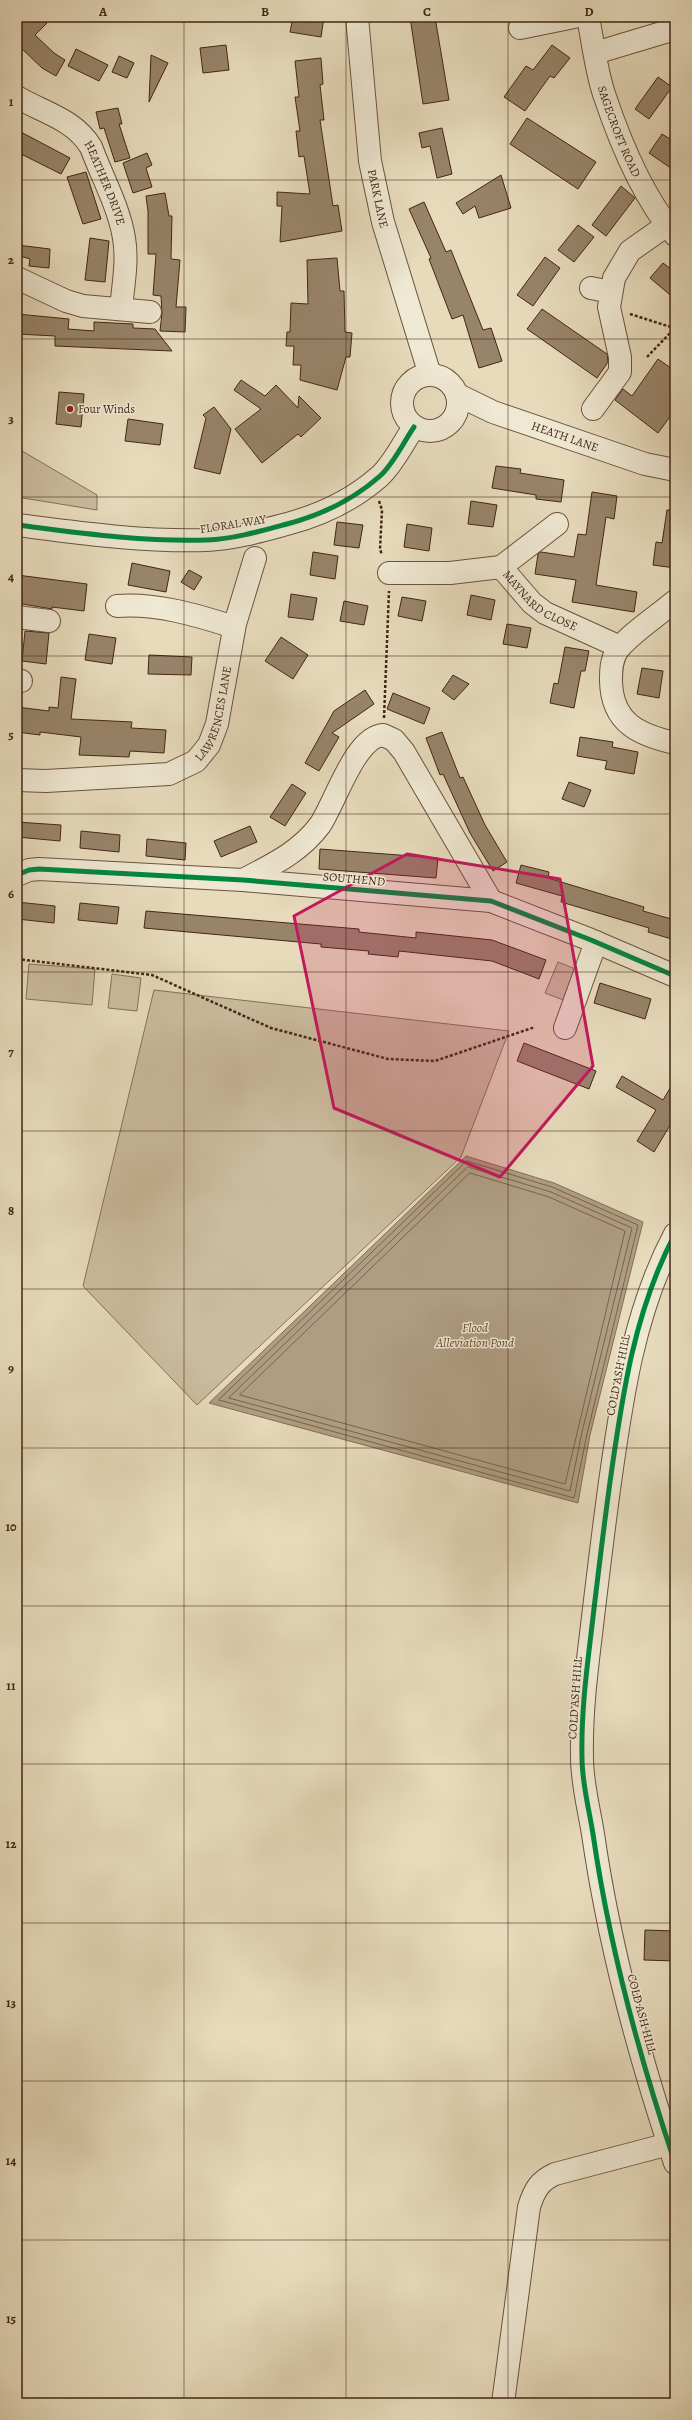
<svg xmlns="http://www.w3.org/2000/svg" width="692" height="2420" viewBox="0 0 692 2420" font-family="Alegreya,serif">
<rect width="100%" height="100%" fill="#e7dbbc"/>
<filter id="stains"><feTurbulence type="fractalNoise" baseFrequency=".005" numOctaves="4"/><feColorMatrix values="0 0 0 0 .2 0 0 0 0 .09 0 0 0 0 .02 0 0 0 .5 -.17"/></filter>
<radialGradient id="worn" r=".72"><stop offset=".6" stop-color="#630" stop-opacity="0"/><stop offset="1" stop-color="#630" stop-opacity=".3"/></radialGradient>
<path fill="#cbbc9f" stroke="#867159" d="M17 448 97 495V510L17 497Z
M558 962 578 970 566 1001 545 993Z
M29 964 95 969 92 1005 26 999Z
M112 974 141 978 137 1011 108 1008Z
M154 990 509 1031 461 1157 197 1405 83 1286Z"/>
<path fill="#af9d83" stroke="#836d56" d="M466 1156 554 1183 643 1222 590 1435 578 1503 209 1403Z"/>
<g fill="none" stroke-linecap="round" stroke-linejoin="round">
<path stroke="#78624b" stroke-width="1" d="M467 1161 552 1187 638 1225 587 1434 574 1498 219 1400Z
M468 1167 551 1192 632 1228 582 1432 570 1491 229 1398Z
M470 1173 549 1197 625 1231 565 1484 240 1395Z"/>
</g>
<path fill="#98846b" stroke="#422613" d="M17 17H40L47 23 35 35 54 53 65 60 56 76 42 68 17 44Z
M293 17H324L321 37 290 32Z
M410 17H435L449 100 423 104Z
M226 45 229 70 203 73 200 48Z
M552 45 570 58 554 78 550 76 525 111 504 97 526 66 533 70Z
M76 49 108 65 99 81 68 66Z
M151 55 168 63 149 102Z
M119 56 134 63 127 78 112 72Z
M321 58 323 84 320 85 324 120H320L333 206 338 205 342 231 280 242 282 206H277V192L310 194 304 156 299 157 296 131H300L295 97H299L295 61Z
M658 77 672 87 649 119 635 109Z
M118 108 122 124H119L130 158 115 162 104 128 100 129 96 112Z
M527 118 596 162 578 189 510 144Z
M442 128 452 174 437 178 430 146 422 148 419 133Z
M17 130 70 158 61 174 17 152Z
M662 134 675 142V171L649 153Z
M147 153 152 165 146 168 152 187 133 193 123 163Z
M86 172 101 219 83 224 67 177Z
M501 175 511 208 479 218 475 206 463 214 456 203Z
M621 186 635 198 606 236 592 225Z
M165 193 169 216H172L171 259 180 260 176 307H186L185 332 160 331 162 313 161 296 153 295 156 254H148V211L146 196Z
M424 202 446 252 451 250 483 330 491 328 502 361 479 368 463 315 452 319 429 259 431 258 409 209Z
M578 225 594 237 574 262 558 250Z
M90 238 109 241 105 282 85 280Z
M17 245 50 249 49 268 29 266 30 259 17 255Z
M545 257 560 268 533 306 517 295Z
M337 258 340 291H344L345 332 352 333 350 357H346L337 390 300 380 301 365H293L294 346H286L287 332H290L291 303 308 304 307 260Z
M663 263 675 272V299L650 278Z
M542 309 607 354 608 362 597 378 527 329Z
M17 314 69 319 68 329 94 331V322L133 324V328L155 329 172 351 55 346V336L17 334Z
M658 359 675 371V410L658 433 615 400 623 389 632 396Z
M241 380 265 396 276 385 298 408 299 396 321 418 301 437 298 434 262 463 235 429 261 409 234 390Z
M59 392 84 394 81 427 56 424Z
M214 407 231 429 220 474 194 468 206 418 203 415Z
M128 419 163 424 160 445 125 441Z
M496 466 521 469 520 473 564 480 561 502 536 499V495L492 488Z
M592 492 617 496 614 519 606 517 596 585 637 592 634 612 572 602 576 580 535 574 538 554 541 552 574 557 578 534 586 535Z
M471 501 497 505 493 527 468 524Z
M667 510H675V568L653 565 656 542 662 543Z
M337 522 363 525 359 548 334 545Z
M407 524 432 528 429 551 404 547Z
M313 552 338 556 335 579 310 575Z
M132 563 170 571 166 592 128 585Z
M189 570 202 577 194 590 181 582Z
M17 575 87 584 84 611 52 607V609L17 603Z
M291 594 317 598 313 620 288 617Z
M471 595 495 600 491 620 467 615Z
M402 597 426 601 422 621 398 616Z
M344 601 368 606 364 625 340 621Z
M507 624 531 628 527 648 503 644Z
M25 631 49 633 46 664 22 661Z
M89 634 116 638 112 664 85 660Z
M281 637 308 655 293 679 265 661Z
M565 647 589 651 585 671H581L574 708 550 703 554 683 558 684Z
M149 655 192 657 191 675 148 674Z
M642 668 663 671 659 698 637 694Z
M453 675 469 684 454 700 442 691Z
M61 677 76 679 71 719 132 722 131 728 166 730 164 753 130 751 129 757 79 755 81 737 40 732V735L17 732V707L49 711V707L58 708Z
M365 690 374 704 332 733 339 737 319 771 305 763 334 711Z
M393 693 430 708 424 724 387 709Z
M442 732 460 778 463 777 485 825 507 862 493 871 470 833 443 774 440 775 426 738Z
M580 737 613 742 612 747 638 752 634 774 605 769 607 761 577 756Z
M569 782 591 790 584 807 562 799Z
M292 784 306 793 285 826 270 817Z
M17 822 61 825 60 841 17 837Z
M250 826 257 842 221 857 214 841Z
M81 831 120 835 119 852 80 848Z
M147 839 186 843 185 860 146 856Z
M320 849 438 858 436 878 319 869Z
M521 865 549 872 548 878 644 907 643 911 675 920V940L648 932 649 928 561 902 562 896 516 883Z
M17 902 55 906 54 923 17 919Z
M80 903 119 907 117 924 78 920Z
M146 911 359 929V932L416 938V932L492 940 546 960 539 979 492 961 399 951 398 957 368 954 369 951 321 947V944L144 928Z
M600 983 651 999 645 1019 594 1003Z
M524 1043 596 1071 589 1089 517 1061Z
M622 1076 663 1100 675 1080V1117L654 1152 637 1141 656 1110 616 1087Z
M645 1930 675 1931V1961L644 1960Z"/>
<g fill="none" stroke-linecap="round" stroke-linejoin="round">
<defs>
<g id="minor">
<path id="s1" d="M357 17 370 161 383 222 430 375"/>
<path id="s2" d="M588 17C593 42 596 70 604 94 620 142 642 196 675 235"/>
<path d="M520 28 574 17"/>
<path d="M595 53 675 29"/>
<path id="s3" d="M17 97C44 113 74 119 91 147 102 177 119 207 124 238 128 261 123 286 121 309"/>
<path d="M17 278 66 301 83 306 150 312"/>
<path d="M591 288 611 292"/>
<circle cx="430" cy="403" r="28"/>
<path id="s4" d="M458 395 493 412 645 464 675 470"/>
<path d="M593 409 620 372V357L609 307 614 278 630 251 667 225"/>
<path d="M17 525C80 533 143 542 207 540 233 539 261 531 287 524 321 515 353 500 380 476 394 463 403 443 414 427"/>
<path d="M501 567 557 524"/>
<path id="s5" d="M389 573H450L501 567 532 603 545 613 620 647"/>
<path d="M675 601C660 614 627 636 617 651 611 660 611 671 611 681 612 723 639 735 675 743"/>
<path d="M117 606C157 603 196 615 234 627"/>
<path d="M17 617 49 621"/>
<path d="M17 680 21 681"/>
<path id="s6" d="M17 780 46 781 169 774 196 761 209 745 217 724 235 624 255 558"/>
<path d="M17 875 29 870 39 869 243 880 491 901 591 940 675 976"/>
<path d="M243 880C272 865 300 852 320 825 335 803 355 737 383 735L394 740 404 752 491 901"/>
<path d="M565 1028 596 942"/>
<path d="M675 1234C634 1311 622 1397 610 1482 603 1533 597 1583 591 1634 586 1675 581 1716 582 1758 582 1783 589 1809 593 1834 609 1945 639 2056 675 2163"/>
<path d="M503 2403 529 2207C534 2191 539 2181 555 2174L669 2144"/>
</g>
</defs>
<use href="#minor" stroke="#6b533d" stroke-width="24"/>
<path stroke="#422613" stroke-width="2.5" stroke-dasharray="3 2" stroke-linecap="butt" d="M630 314 674 328 675 327
M647 357 674 329
M379 501 382 510 380 549 382 555
M384 718 389 591
M17 959 152 975 271 1028 388 1059 435 1061 535 1027"/>
<use href="#minor" stroke="#efe8d3" stroke-width="22"/>
<defs>
<path id="cycleway" d="M17 525C80 533 143 542 207 540 233 539 261 531 287 524 321 515 353 500 380 476 394 463 403 443 414 427
M17 875 29 870 39 869 243 880 491 901 591 940 675 976
M675 1234C634 1311 622 1397 610 1482 603 1533 597 1583 591 1634 586 1675 581 1716 582 1758 582 1783 589 1809 593 1834 609 1945 639 2056 675 2163"/>
</defs>
<use href="#cycleway" stroke="#efe8d3" stroke-width="8"/>
<use href="#cycleway" stroke="#00873e" stroke-width="5"/>
</g>
<path fill="#c2185b" fill-opacity="0.2" stroke="#c2185b" stroke-width="3" stroke-linejoin="round" d="M407 854 560 879 593 1066 500 1177 334 1108 294 916Z"/>
<path fill="none" stroke="#422613" stroke-width="1" stroke-opacity="0.55" d="M184 17V2403M346 17V2403M508 17V2403M17 180H675M17 339H675M17 497H675M17 656H675M17 814H675M17 972H675M17 1131H675M17 1289H675M17 1448H675M17 1606H675M17 1764H675M17 1923H675M17 2081H675M17 2240H675"/>
<circle fill="#8f2418" stroke="#efe8d3" stroke-width="1.5" cx="70" cy="409" r="4"/>
<g text-anchor="middle" dominant-baseline="central" stroke-width="3" stroke-linejoin="round" paint-order="stroke">
<g font-size="12" fill="#422613" stroke="#efe8d3">
<text stroke="none"><textPath href="#s2" startOffset="119">SAGECROFT ROAD</textPath></text>
<text stroke="none"><textPath href="#s3" startOffset="129">HEATHER DRIVE</textPath></text>
<text stroke="none"><textPath href="#s1" startOffset="183">PARK LANE</textPath></text>
<text stroke="none"><textPath href="#s4" startOffset="115">HEATH LANE</textPath></text>
<text transform="translate(233 524) rotate(-9)">FLORAL WAY</text>
<text stroke="none"><textPath href="#s5" startOffset="165">MAYNARD CLOSE</textPath></text>
<text stroke="none"><textPath href="#s6" startOffset="234">LAWRENCES LANE</textPath></text>
<text transform="translate(354 879) rotate(5)">SOUTHEND</text>
<text transform="translate(618 1375) rotate(-79)">COLD ASH HILL</text>
<text transform="translate(575 1698) rotate(-86)">COLD ASH HILL</text>
<text transform="translate(642 2014) rotate(75)">COLD ASH HILL</text>
</g>
<g font-size="12" fill="#422613" stroke="#efe8d3" text-anchor="start">
<text x="78" y="409">Four Winds</text>
</g>
<g font-size="13" font-style="italic" fill="#634a35" stroke="#efe8d3">
<text x="475" y="1327">Flood<tspan x="475" dy="15">Alleviation Pond</tspan></text>
</g>
</g>
<rect width="692" height="2420" fill="none" stroke="#e7dbbc" stroke-width="44"/>
<rect x="22" y="22" width="648" height="2376" fill="none" stroke="#422613" stroke-width="1.5"/>
<g font-size="13" text-anchor="middle" font-weight="bold" fill="#422613">
<text x="103" y="16">A</text>
<text x="265" y="16">B</text>
<text x="427" y="16">C</text>
<text x="589" y="16">D</text>
<text x="11" y="106">1</text>
<text x="11" y="264">2</text>
<text x="11" y="423">3</text>
<text x="11" y="581">4</text>
<text x="11" y="739">5</text>
<text x="11" y="898">6</text>
<text x="11" y="1056">7</text>
<text x="11" y="1215">8</text>
<text x="11" y="1373">9</text>
<text x="11" y="1531">10</text>
<text x="11" y="1690">11</text>
<text x="11" y="1848">12</text>
<text x="11" y="2007">13</text>
<text x="11" y="2165">14</text>
<text x="11" y="2323">15</text>
</g>
<rect width="100%" height="100%" filter="url(#stains)"/>
<rect width="100%" height="100%" fill="url(#worn)"/>
</svg>
